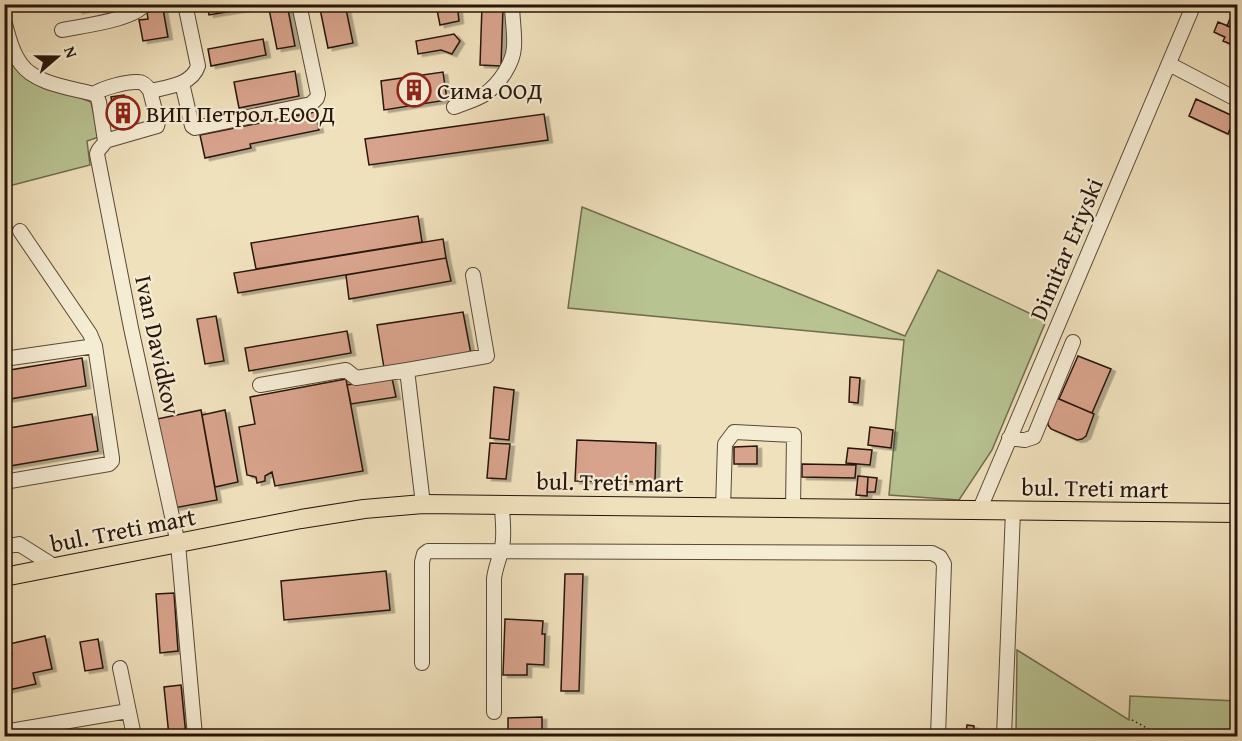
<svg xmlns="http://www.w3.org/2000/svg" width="1242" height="741" viewBox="0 0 1242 741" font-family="'Gentium Book Plus',serif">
<defs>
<filter id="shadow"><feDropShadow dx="4.5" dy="2.5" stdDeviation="0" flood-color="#0004"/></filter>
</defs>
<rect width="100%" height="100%" fill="#f0e1bd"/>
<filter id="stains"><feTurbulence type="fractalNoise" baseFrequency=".00333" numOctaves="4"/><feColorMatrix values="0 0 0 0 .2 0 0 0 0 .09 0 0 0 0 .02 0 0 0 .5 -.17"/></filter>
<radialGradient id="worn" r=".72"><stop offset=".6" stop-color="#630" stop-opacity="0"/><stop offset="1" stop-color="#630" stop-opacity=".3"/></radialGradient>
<path fill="#b8c392" stroke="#706c4e" stroke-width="1.5" d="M4 35 25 76 91 102 99 137 87 141 90 165 5 187Z
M582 207 905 336 938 270 1046 321 992 450 959 500 889 495 904 340 568 308Z
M1017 650 1129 720 1130 696 1237 701V736H1016Z"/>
<path fill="#d8a38c" stroke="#28150b" stroke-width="1.5" filter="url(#shadow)" d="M77 4H112L78 11Z
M207 4H249L250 8 209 15Z
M268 4H287L295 46 277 49Z
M319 4H345L353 43 328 48Z
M457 4 459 21 440 25 436 5Z
M1236 4H1238V30L1227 26Z
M482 6 503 7 501 66 480 65Z
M163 9 168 37 143 41 139 20 148 19 147 12Z
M1218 22 1238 30V34L1233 45 1223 41 1225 37 1214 32Z
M454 34 460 41 452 54 441 50 418 54 416 41Z
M263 39 266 55 211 66 208 49Z
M295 71 299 96 239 108 234 82Z
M443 72 447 100 384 110 381 81Z
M124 95 125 102 131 101 135 125 116 128 111 97Z
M1196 99 1235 117 1228 134 1189 116Z
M315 112 319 130 250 144 251 148 205 158 200 135Z
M544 114 548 140 369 165 365 139Z
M418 216 422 242 256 269 251 243Z
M443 239 446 258 238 293 234 273Z
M446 258 451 281 349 299 346 275Z
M463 312 471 354 384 368 377 325Z
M216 316 224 361 205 364 197 319Z
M347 331 351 353 249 371 245 348Z
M1078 356 1111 369 1092 413 1059 399Z
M82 358 86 386 4 400V371Z
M850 377 860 378 858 403 849 402Z
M392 378 396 397 351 404 347 385Z
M346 379 363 471 275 486 272 472 265 476V481L257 483 256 477 247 475 239 427 255 424 250 397Z
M494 387 514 390 509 440 490 438Z
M1057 398 1094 414 1086 436 1082 439 1077 440 1051 429 1048 425V421Z
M201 410 217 500 174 508 157 419Z
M225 410 238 482 215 487 202 415Z
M92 414 98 451 4 467V429Z
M870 427 893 430 891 448 868 445Z
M577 440 656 443 655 482 575 481Z
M490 443 510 444 506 479 487 478Z
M757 446V464H734V447Z
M848 448 872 450 870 465 846 463Z
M802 464 856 465 855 478 802 477Z
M858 476 868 477 867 496 856 495Z
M868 477 877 478 875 492H867Z
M386 571 390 610 284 620 281 581Z
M565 574H583L579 691H561Z
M174 593 178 651 160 653 156 594Z
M505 619 543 621 542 634H545L544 665 527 664V675H503Z
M45 636 52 669 33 673 36 684 4 691V655L12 654 9 644Z
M98 639 103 668 85 671 80 642Z
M181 685 186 736H169L164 687Z
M542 717V736H508V718Z
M967 725 974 726 973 736H944V731L966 732Z"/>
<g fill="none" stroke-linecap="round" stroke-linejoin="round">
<defs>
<path id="minor" d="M4 20C8 35 12 52 21 64 35 84 72 88 94 94L97 97 99 102 105 141C104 146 98 148 97 154L131 328 178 544 195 736
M62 30C81 26 134 20 145 4
M1169 64 1238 100
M182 83 192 126 195 128 311 104 317 98 318 94 299 4
M94 94C102 88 128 81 138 82 144 82 147 86 150 91
M454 107C464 103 476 100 485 94 499 84 513 64 514 47 515 33 512 18 512 4
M105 141 157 126 158 122 150 91C167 87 192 85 198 66L185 4
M20 231 90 334 95 346
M4 359 95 346 112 458V461L109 464 4 482
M260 385 346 370 356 378 407 370
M1009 438 1025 440 1034 437 1073 342
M423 504 407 370 487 356 473 275
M723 508 725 444 734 432 794 435 793 509
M979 511 1194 4
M4 547 19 544 57 568
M422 663V562L424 554 428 551 932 553 940 557 944 564 938 736
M120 668 134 736
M494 712V579C495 568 500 558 502 547 505 533 502 518 502 504
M4 732 128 711
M1004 736 1013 511"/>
<path id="major" d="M4 577 301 519 364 509 423 504 1238 513"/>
</defs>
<use href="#minor" stroke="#5a4838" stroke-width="16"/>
<use href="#major" stroke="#28150b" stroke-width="20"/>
<path stroke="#28150b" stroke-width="1.5" stroke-dasharray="1.5 3" stroke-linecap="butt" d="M1132 720 1162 736"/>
<use href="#minor" stroke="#f5ecd4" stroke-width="14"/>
<use href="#major" stroke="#f0e1bd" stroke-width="18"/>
</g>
<defs>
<symbol id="building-ring" viewBox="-11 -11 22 22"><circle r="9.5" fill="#f5ecd4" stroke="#8f2418" stroke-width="1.5"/><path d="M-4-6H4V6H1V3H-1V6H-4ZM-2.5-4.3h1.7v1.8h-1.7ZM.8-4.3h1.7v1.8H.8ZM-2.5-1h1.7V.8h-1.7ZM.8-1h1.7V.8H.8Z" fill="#8f2418"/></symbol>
</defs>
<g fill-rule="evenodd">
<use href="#building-ring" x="395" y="71" width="38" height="38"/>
<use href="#building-ring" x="104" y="94" width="38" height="38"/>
</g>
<g text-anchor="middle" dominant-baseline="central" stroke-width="4.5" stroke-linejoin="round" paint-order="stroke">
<g font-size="24" fill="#28150b" stroke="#f5ecd4" text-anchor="start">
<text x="437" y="90">Сима ООД</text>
<text x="146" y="113">ВИП Петрол ЕООД</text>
</g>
<g font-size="24" fill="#28150b" stroke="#f5ecd4">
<text transform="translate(1066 249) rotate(-67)">Dimitar Eriyski</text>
<text transform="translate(158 345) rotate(78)">Ivan Davidkov</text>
<text transform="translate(610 482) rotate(1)">bul. Treti mart</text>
<text transform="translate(1095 488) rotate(1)">bul. Treti mart</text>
<text transform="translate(123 530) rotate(-11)">bul. Treti mart</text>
</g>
</g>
<rect width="1242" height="741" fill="none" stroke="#f0e1bd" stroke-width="24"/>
<rect x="6" y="6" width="1230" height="729" fill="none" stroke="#28150b" stroke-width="3"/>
<rect x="12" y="12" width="1218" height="717" fill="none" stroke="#28150b" stroke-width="1.5"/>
<g transform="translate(57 57) rotate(70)" stroke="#f5ecd4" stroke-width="4.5" paint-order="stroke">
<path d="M0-4.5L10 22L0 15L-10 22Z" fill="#28150b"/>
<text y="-9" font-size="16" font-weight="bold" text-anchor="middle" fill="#28150b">N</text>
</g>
<rect width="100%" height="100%" filter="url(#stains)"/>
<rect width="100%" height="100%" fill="url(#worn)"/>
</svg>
